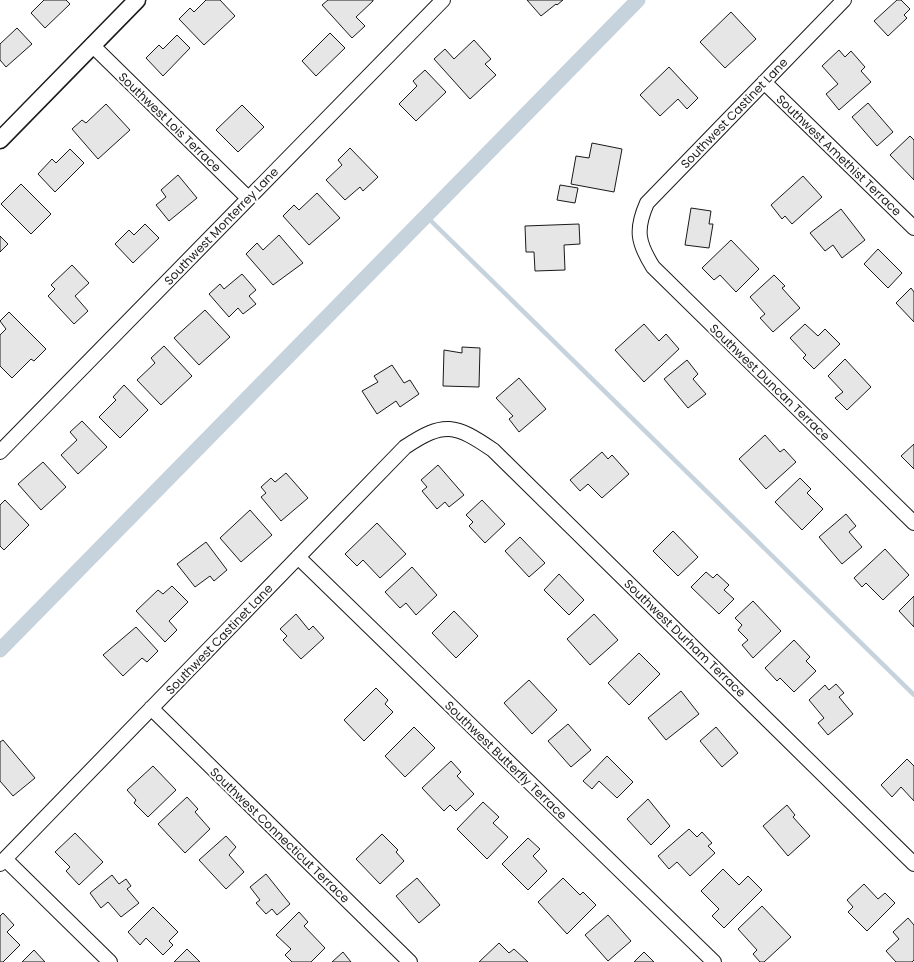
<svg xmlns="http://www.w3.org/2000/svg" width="914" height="962" viewBox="0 0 914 962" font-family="Poppins,sans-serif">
<rect width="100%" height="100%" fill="#fff"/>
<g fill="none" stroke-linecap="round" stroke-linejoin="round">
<path stroke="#c6d2dc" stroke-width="4.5" d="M426 216 914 695"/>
<path stroke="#c6d2dc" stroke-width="15" d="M0 650 638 0"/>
</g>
<path fill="#e6e6e6" stroke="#1a1a1a" d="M44 0H66L70 4 45 28 31 13Z
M206 0H220L235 16 204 45 179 19 190 8 194 12Z
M328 0H373V1L356 17 365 26 352 38 322 5Z
M527 0H563L557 5 556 4 541 16Z
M897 0H901L910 9 904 15 907 18 888 36 874 21Z
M731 12 756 39 725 68 700 42Z
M17 28 32 44 6 67 0 60V44Z
M330 33 345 48 316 76 302 61Z
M177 35 190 48 163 76 146 58 159 45 163 49Z
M474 40 491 59 485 64 496 75 470 99 434 59 445 49 454 59Z
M839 50 845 57 851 51 865 67 861 71 871 82 839 110 826 94 838 84 822 66Z
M669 67 698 98 687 109 678 99 660 116 640 95Z
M425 70 446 92 416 121 399 104 417 86 413 81Z
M868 103 893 132 877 146 852 117Z
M106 104 130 130 98 159 72 129 82 120 86 123Z
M242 105 264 127 238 152 216 130Z
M910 136 914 140V180L890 155Z
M592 143 622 149 614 192 571 184 576 156 589 158Z
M350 148 378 177 363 191 360 187 345 200 326 180 342 165 338 160Z
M70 149 84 163 55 192 38 174 52 159 56 163Z
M178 175 197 198 169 221 156 205 166 197 161 190Z
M803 176 822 197 792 224 785 216 782 219 771 205Z
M21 184 51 214 31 234 1 204Z
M560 185 578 188 575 203 557 200Z
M317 193 340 218 309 245 283 216 294 205 299 210Z
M691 208 711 211 709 224H713L709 248 685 245Z
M841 209 865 240 842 258 833 245 825 251 810 233Z
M145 224 159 238 133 263 115 244 129 230 134 235Z
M579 224 580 244 564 245 565 270 535 271 534 252H526L525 226Z
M279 235 303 263 273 285 246 254 257 243 263 250Z
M0 236 8 244 0 252Z
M731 240 759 269 736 292 720 275 714 280 702 268Z
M878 249 902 273 888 288 864 264Z
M72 265 89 283 75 296 88 311 74 324 48 296 55 289 51 285Z
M242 274 256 290 249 296 256 304 243 314 238 308 229 317 209 294 220 284 224 289Z
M774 275 785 286 782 288 800 308 773 332 760 318 765 314 750 297Z
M911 288 914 292V322L896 303Z
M205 310 230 337 199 365 174 338Z
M9 312 46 349 34 361 31 359 12 378 0 366V335L6 329 0 321Z
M644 324 659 341 666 334 679 349 644 382 615 350Z
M805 324 818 336 825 329 840 344 814 369 803 358 806 355 790 338Z
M164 346 192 376 161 405 137 380 155 363 151 358Z
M462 347 480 348 479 387 443 386 444 350 462 353Z
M845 359 871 387 847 410 835 398 843 392 828 376Z
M687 360 698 374 693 379 706 394 688 408 664 379Z
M392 365 404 383 410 380 419 394 400 407 396 401 377 414 362 391 378 382 374 376Z
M519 378 546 409 519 432 509 419 513 416 496 398Z
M124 385 148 410 120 438 99 417 116 400 113 397Z
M82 421 107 447 78 474 61 455 77 440 70 432Z
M765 435 780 452 784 449 796 462 766 489 739 459Z
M914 444V469L901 456Z
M602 452 608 459 612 455 629 474 602 498 588 484 580 491 570 480Z
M43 462 66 487 41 510 18 484Z
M438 465 464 495 449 507 445 502 437 509 422 491 427 487 421 480Z
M286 473 308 498 281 521 261 497 266 493 261 487 271 478 275 482Z
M800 478 811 489 807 493 823 509 802 530 775 502Z
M5 500 29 525 4 550 0 546V505Z
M482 500 505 524 485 543 469 526 473 522 466 515Z
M250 510 272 535 241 562 220 538Z
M846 514 856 526 849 532 862 547 842 564 819 537Z
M377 523 406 554 380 578 363 560 357 566 345 554Z
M673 531 698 557 678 576 653 551Z
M520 537 545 563 529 577 505 551Z
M206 542 227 570 214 581 210 576 195 587 177 564Z
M885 549 909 575 883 600 866 583 862 587 854 578Z
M412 567 437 595 416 615 406 603 400 608 385 592Z
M706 572 713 578 717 574 729 585 724 590 734 599 719 614 691 587Z
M559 574 584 600 569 615 544 590Z
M172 586 188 602 169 621 177 630 165 642 136 611 158 590 163 594Z
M914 596V627L899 611Z
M753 601 781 631 753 658 742 645 748 640 738 630 742 625 735 618Z
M454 611 478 636 456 658 432 633Z
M296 614 309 630 313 626 324 638 301 659 283 640 287 636 280 629Z
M594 614 618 640 590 665 567 639Z
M136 627 158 651 147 662 142 658 123 676 103 655Z
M794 640 810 657 806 661 816 671 794 692 780 678 777 681 765 668Z
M639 653 660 674 629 705 608 683Z
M529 680 557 710 532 734 504 703Z
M836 684 844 693 839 697 853 714 828 735 818 723 824 718 809 700 825 685 829 690Z
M376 688 388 700 385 704 393 712 364 741 344 720Z
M681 691 699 714 666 740 648 718Z
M568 724 591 750 571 767 548 741Z
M414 727 435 748 405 777 385 756Z
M716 727 738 753 722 767 700 741Z
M3 740 35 778 13 796 0 781V742Z
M607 756 633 782 617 798 599 781 592 789 583 781Z
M907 759 914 766V801L901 787 892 797 881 785Z
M451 761 461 772 457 776 474 794 456 811 450 805 444 811 422 788Z
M153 766 176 790 148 817 134 803 136 800 127 790Z
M187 797 198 809 195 812 210 829 185 853 158 824Z
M648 799 670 826 651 845 627 819Z
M483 802 499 817 493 823 508 837 487 859 457 829Z
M787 805 795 815 793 817 810 836 788 856 763 826Z
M689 829 697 837 702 832 712 843 708 846 715 853 690 876 677 862 669 869 658 856Z
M75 833 103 862 79 885 66 871 70 867 55 852Z
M382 834 398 850 396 852 404 861 380 884 356 859Z
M226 836 236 847 229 855 244 872 226 889 199 860Z
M528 838 540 849 533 856 547 871 528 890 502 864Z
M723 869 739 885 748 876 762 890 724 928 712 916 719 909 701 891Z
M266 874 290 904 277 915 272 909 266 914 256 903 260 900 250 887Z
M112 875 119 884 126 879 131 886 127 889 139 903 121 917 108 902 101 908 90 893Z
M417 878 440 905 419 923 396 896Z
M563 878 580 895 583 892 596 905 567 934 538 902Z
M864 884 878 899 885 893 895 903 867 931 848 912 853 907 847 900Z
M762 906 791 937 764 962H760L753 954 757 950 738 929Z
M153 907 178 932 169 941 173 945 163 955 146 938 140 945 128 932Z
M299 912 308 922 304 926 325 948 311 962H292L285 955 291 949 276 935Z
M3 913 14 925 7 932 20 945 3 962H0V916Z
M608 915 631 941 608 961 585 935Z
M908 918 914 925V960L912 962H896L886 951 899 939 893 932Z
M499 943 509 953 514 949 528 962H479Z
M187 949 200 962H174Z
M34 950 45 962H22Z
M343 952 351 962H332Z
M644 952 654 962H634Z"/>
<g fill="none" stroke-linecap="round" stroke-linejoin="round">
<defs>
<path id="minor" d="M844 0 647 203C635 230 638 243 653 267L914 523
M92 45 248 198
M764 82 914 228
M0 452 443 0
M298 557 714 962
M151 708 410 962
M5 859 110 962
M0 864 405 447C444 421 455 424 493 450L914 864"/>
<path id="tertiary" d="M0 140 137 0"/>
</defs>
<use href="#minor" stroke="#1a1a1a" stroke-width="16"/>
<use href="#tertiary" stroke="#1a1a1a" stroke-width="19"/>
<use href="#minor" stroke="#fff" stroke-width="14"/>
<use href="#tertiary" stroke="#fff" stroke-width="16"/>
</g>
<g text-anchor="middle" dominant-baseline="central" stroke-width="4" stroke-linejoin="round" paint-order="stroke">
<g font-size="12" fill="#1a1a1a" stroke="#fff">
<text transform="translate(734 113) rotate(-46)">Southwest Castinet Lane</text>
<text transform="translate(170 122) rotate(44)">Southwest Lois Terrace</text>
<text transform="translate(839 155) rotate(44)">Southwest Amethist Terrace</text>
<text transform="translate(221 226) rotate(-46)">Southwest Monterrey Lane</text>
<text transform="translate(770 382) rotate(44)">Southwest Duncan Terrace</text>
<text transform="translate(685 638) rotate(44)">Southwest Durham Terrace</text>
<text transform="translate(219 639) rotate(-46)">Southwest Castinet Lane</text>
<text transform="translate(506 760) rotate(44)">Southwest Butterfly Terrace</text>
<text transform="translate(280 835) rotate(44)">Southwest Connecticut Terrace</text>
</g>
</g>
</svg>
